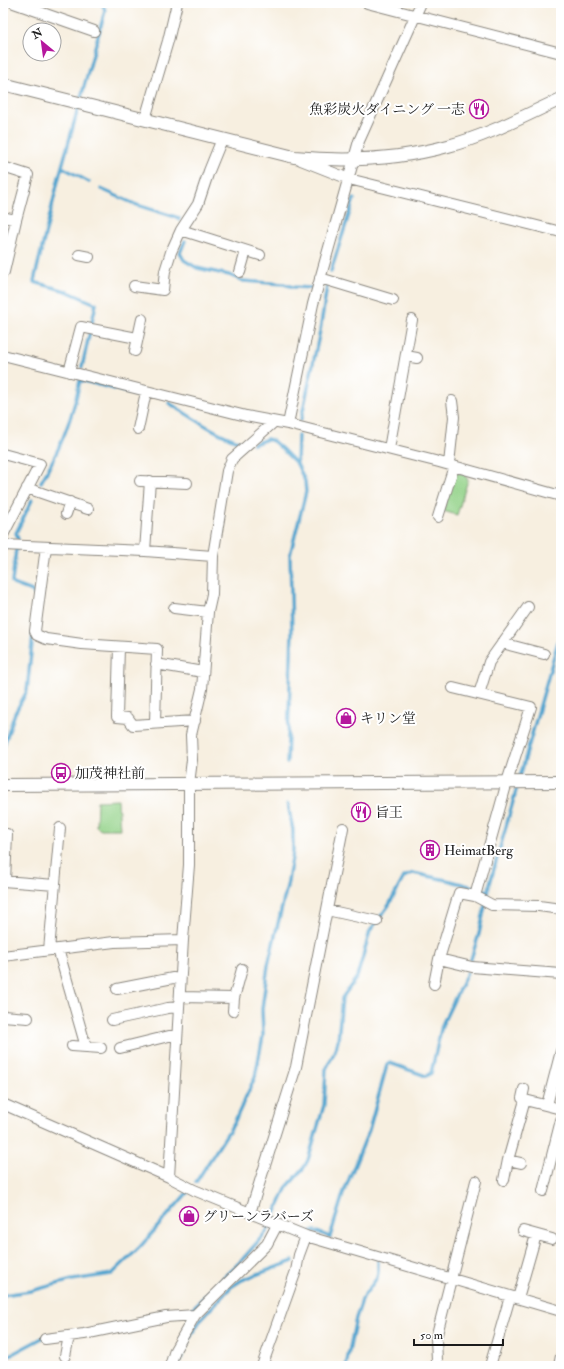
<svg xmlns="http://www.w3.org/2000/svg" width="564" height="1369" viewBox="0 0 564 1369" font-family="'IM FELL Double Pica','Noto Serif JP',serif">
<rect width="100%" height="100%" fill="#fff"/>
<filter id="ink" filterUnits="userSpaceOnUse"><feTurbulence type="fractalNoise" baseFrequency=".025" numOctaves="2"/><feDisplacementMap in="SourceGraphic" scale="8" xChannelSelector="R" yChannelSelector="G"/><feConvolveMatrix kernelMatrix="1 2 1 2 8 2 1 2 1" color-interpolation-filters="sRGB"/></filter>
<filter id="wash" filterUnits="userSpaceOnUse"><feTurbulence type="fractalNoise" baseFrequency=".012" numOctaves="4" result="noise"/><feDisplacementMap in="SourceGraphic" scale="16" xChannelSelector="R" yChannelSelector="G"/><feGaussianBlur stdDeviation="0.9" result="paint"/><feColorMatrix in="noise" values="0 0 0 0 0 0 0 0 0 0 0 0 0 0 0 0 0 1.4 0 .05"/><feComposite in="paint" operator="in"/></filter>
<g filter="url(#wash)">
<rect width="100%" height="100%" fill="#f7efe0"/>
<path fill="#94d38a" stroke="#587853" d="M454 472 464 474 468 480 457 515 443 511Z
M118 800 120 829H101L96 826 97 801Z"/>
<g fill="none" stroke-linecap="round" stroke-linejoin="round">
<path stroke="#55a5cf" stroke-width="3.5" d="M62 167 89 182
M101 189 137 205 179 218V219
M185 241 180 253 184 260 197 268 229 275 243 281 284 284 293 287 312 288
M331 271 354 199
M82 367 96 304 66 291 34 282V281L59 177 105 11 104 7 101 3
M169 403C192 417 215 434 241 442
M301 420 320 331 327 286
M254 444 267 439 273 441 282 449 297 464
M41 482C60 450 73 417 80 380L138 395
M18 539 16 533 32 500
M16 549 12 582 13 584 32 591 37 598
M3 748 15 713 27 691 33 634
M287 763 292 633 290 555 306 492 305 481 297 464 298 436
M471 959 479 934 489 887 561 631
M196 1182 234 1123 255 1077 263 1036 262 1009 268 965 287 886 293 852V830L288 804
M311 1232 315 1231 330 1237 343 1194 369 1130 387 1065 390 1063 426 1076 431 1073 442 1025 467 973
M3 1295 31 1291 72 1280 112 1274 140 1247 187 1193
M176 1312 192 1309 224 1277 242 1260 267 1231 287 1187 303 1169 308 1160 324 1105 326 1069 335 1051 338 1041 342 998 357 977 370 931 389 905 404 877 413 873 451 881 488 891
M3 1359 44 1337
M178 1366 189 1339 201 1319 231 1287 242 1280 293 1261
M346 1366 356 1318 363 1297 377 1278 378 1272V1261"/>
</g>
</g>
<g filter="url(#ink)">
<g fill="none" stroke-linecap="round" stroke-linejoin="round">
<defs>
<path id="minor" d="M14 3 94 31
M367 3 561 53
M145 119 168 41 177 3
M301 160 349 179 561 232
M3 167 28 175 16 220 4 272H3
M3 217 16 220
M181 230 260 255
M79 255 89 257
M240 272 246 251
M320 278 393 300
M134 286 163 290 165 271 171 252 181 230 198 204 209 171 222 139
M135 351 142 319
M3 355 246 416 288 424 439 462 561 496
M406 356 417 358
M69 372 81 327 137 338
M288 424 313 304 359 141 421 3
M138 429 146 392
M389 449 412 320
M3 454 40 464 3 535
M449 464 454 417 452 401
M140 481 187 483
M27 488 88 509
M66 514 70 502
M438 517 454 466
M3 545 145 551 213 556
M46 547 35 631 37 635 46 639 82 644 157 649 155 723
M145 551 150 481
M174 608 208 612
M502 643 544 654
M119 647 117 717 128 718 133 725 195 721
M156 664 203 672
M479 694 489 662 528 607
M3 881 55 885
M5 881 7 834
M475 896 492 905 539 906 561 909
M327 910 377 921
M58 949 86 1047
M49 950 60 828
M3 956 114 942 183 940
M439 959 472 967 561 974
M434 984 439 959 459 893 475 896 507 782 531 707 453 688
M117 989 173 978 180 979
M180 997 234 998 233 1011
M234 998 242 969
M3 1016 28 1018
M112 1020 168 1008 179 1007
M72 1046 101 1048
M120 1048 169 1036H177
M525 1100 561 1109
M3 1104 169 1177 194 1190 306 1236 561 1311
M547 1105 561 1051
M508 1160 521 1163
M169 1177 183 940 189 865V784L192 760 191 735 202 689 208 612 212 594 213 556 227 471 232 459 274 422
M504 1180 508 1160 525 1100 522 1098 524 1089
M543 1191 561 1120
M250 1213 296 1067 343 828
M523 1231 552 1239
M518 1298 536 1235
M45 1339 84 1334 166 1317 195 1315
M65 1356 69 1336
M170 1366 175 1350 195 1315 267 1244 277 1225
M262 1366 296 1271 299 1255 306 1236
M436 1366 437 1361 436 1338 476 1181
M490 1366 510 1297
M559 1366 561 1356"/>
<path id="tertiary" d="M3 84 294 157C346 162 397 160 448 146 487 136 524 116 561 99
M3 785 561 782"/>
</defs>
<use href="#minor" stroke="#8a867e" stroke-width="12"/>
<use href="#tertiary" stroke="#8a867e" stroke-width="14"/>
<use href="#minor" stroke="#fff" stroke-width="10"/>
<use href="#tertiary" stroke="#fff" stroke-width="12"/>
</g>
</g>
<defs>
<symbol id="restaurant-ring" viewBox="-11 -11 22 22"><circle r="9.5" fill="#fff" stroke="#b5179e" stroke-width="1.5"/><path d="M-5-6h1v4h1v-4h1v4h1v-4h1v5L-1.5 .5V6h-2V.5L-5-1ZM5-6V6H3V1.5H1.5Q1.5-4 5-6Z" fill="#b5179e"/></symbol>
<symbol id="shop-ring" viewBox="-11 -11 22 22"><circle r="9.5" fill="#fff" stroke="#b5179e" stroke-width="1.5"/><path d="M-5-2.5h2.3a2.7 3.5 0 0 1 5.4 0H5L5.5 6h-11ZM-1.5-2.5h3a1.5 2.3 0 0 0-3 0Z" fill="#b5179e"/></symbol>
<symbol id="bus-ring" viewBox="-11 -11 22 22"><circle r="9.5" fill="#fff" stroke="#b5179e" stroke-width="1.5"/><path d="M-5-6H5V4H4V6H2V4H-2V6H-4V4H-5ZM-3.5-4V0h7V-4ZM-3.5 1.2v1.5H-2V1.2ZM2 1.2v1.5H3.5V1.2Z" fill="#b5179e"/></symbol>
<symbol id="building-ring" viewBox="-11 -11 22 22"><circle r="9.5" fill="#fff" stroke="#b5179e" stroke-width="1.5"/><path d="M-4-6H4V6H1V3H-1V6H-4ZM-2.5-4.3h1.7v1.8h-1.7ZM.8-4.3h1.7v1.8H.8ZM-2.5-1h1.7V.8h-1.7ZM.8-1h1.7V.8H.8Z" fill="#b5179e"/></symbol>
</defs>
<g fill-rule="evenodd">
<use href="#restaurant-ring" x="468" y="98" width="22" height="22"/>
<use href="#shop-ring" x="335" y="707" width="22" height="22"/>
<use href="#bus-ring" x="50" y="762" width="22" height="22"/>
<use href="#restaurant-ring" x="350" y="801" width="22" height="22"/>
<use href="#building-ring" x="419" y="839" width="22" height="22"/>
<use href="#shop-ring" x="178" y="1205" width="22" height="22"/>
</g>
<g text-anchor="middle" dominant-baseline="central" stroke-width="4" stroke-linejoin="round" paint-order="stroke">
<g font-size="14" fill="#1c1c1c" stroke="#fff" text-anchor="start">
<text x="465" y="109" text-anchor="end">魚彩炭火ダイニング 一志</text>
<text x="360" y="718">キリン堂</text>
<text x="75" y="773">加茂神社前</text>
<text x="375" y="812">旨王</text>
<text x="444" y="850">HeimatBerg</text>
<text x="203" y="1216">グリーンラバーズ</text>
</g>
</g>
<rect width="564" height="1369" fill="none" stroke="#fff" stroke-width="16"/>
<g transform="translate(42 42) rotate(331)"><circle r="19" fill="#ffffff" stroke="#a4a4a4"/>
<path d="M0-3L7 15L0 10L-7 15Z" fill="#b5179e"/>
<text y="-6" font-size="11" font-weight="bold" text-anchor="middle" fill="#1c1c1c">N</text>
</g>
<path d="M414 1339v6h89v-6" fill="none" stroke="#1c1c1c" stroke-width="2"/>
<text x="420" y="1339" font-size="12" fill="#1c1c1c" stroke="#ffffff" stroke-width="3" paint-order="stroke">50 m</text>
</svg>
